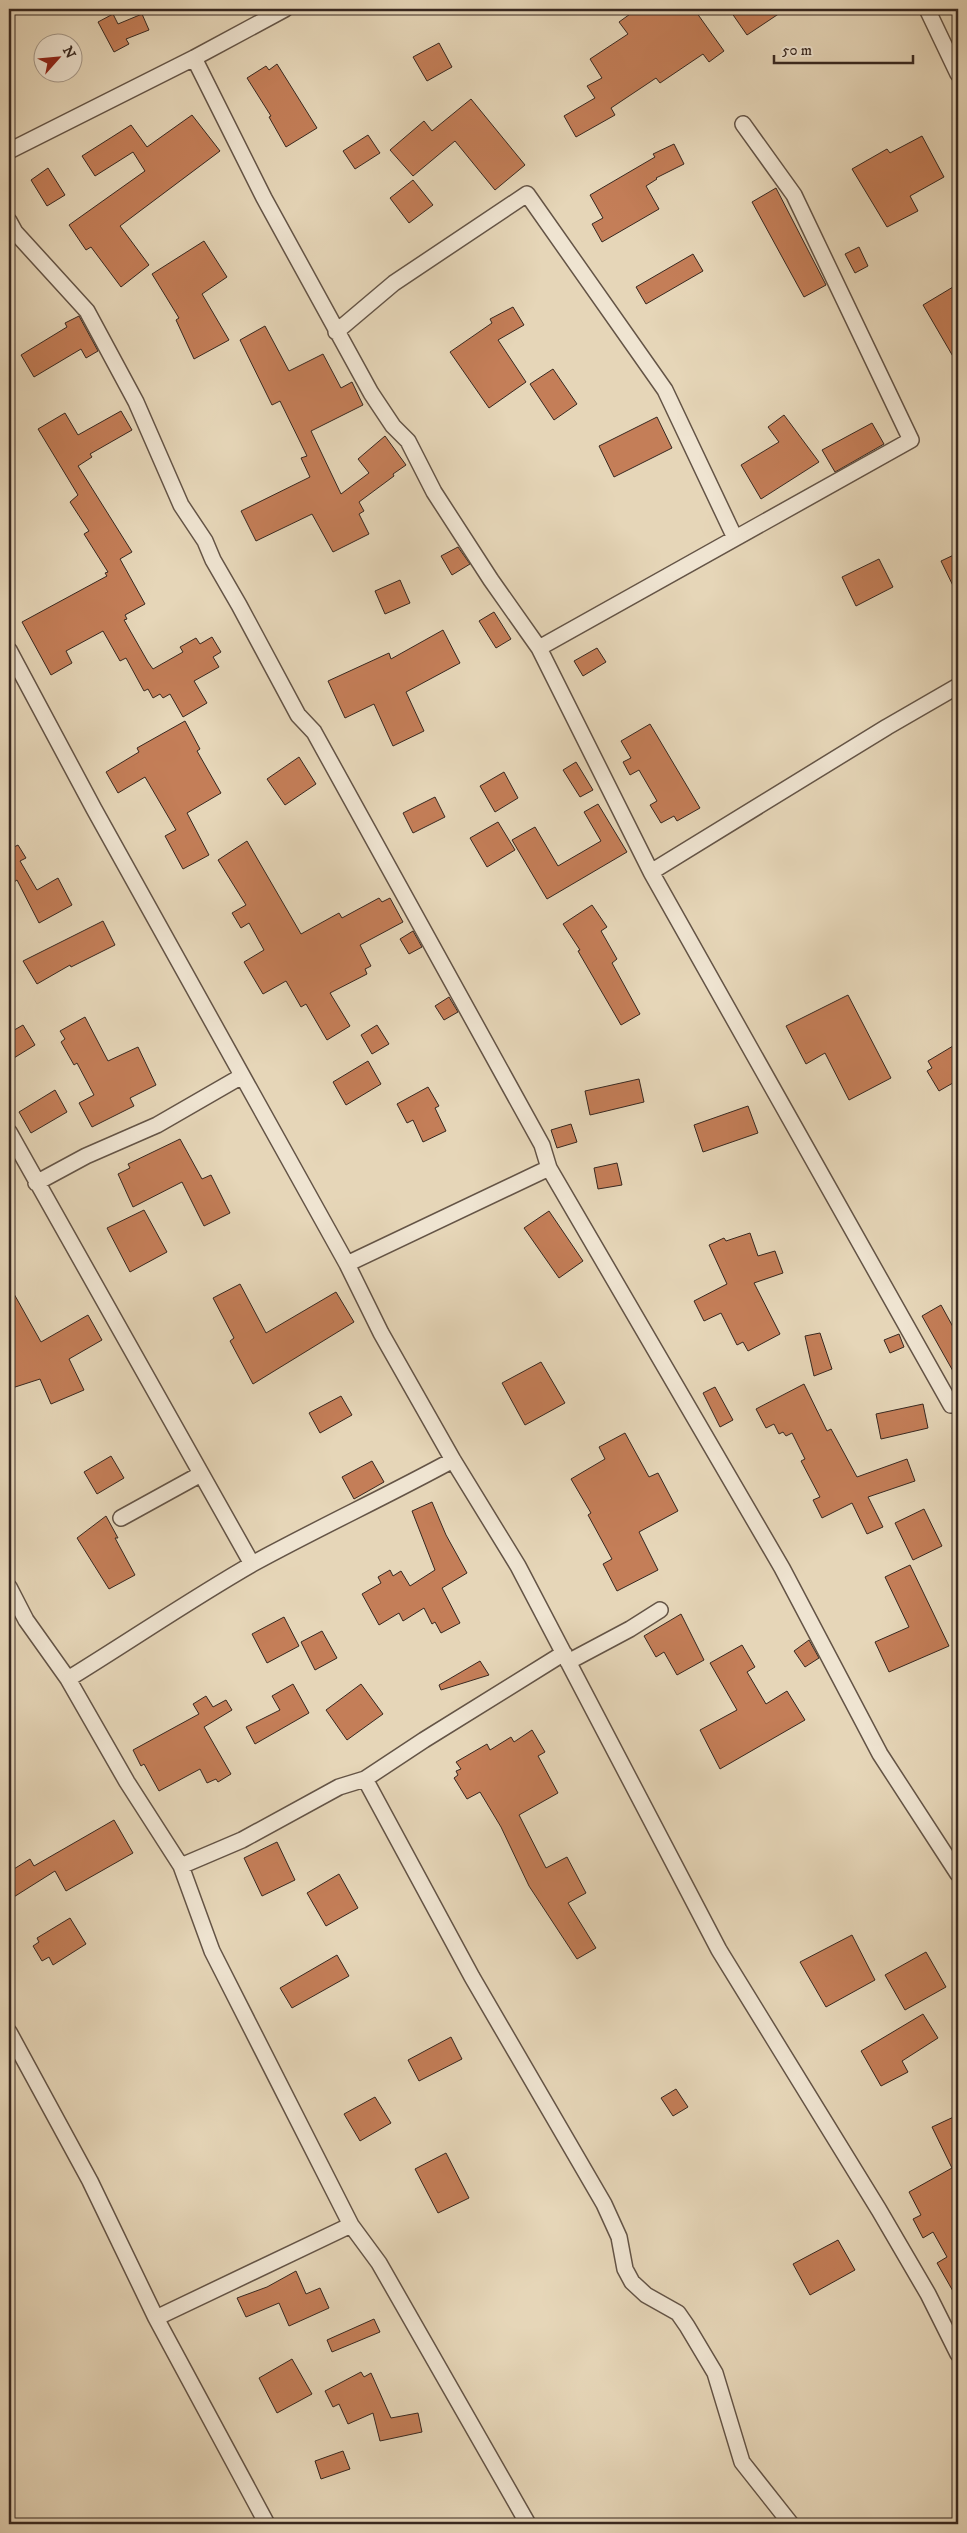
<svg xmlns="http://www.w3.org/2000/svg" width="967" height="2533" viewBox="0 0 967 2533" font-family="'IM FELL DW Pica',serif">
<rect width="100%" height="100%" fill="#e6d6b8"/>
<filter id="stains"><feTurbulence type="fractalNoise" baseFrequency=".004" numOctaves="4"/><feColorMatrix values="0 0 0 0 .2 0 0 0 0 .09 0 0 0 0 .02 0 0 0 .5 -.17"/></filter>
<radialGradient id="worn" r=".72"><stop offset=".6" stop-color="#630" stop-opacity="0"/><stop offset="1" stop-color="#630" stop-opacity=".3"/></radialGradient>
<path fill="#c47e58" stroke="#382820" d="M637 9H694L724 51 709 62 703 54 660 83 656 78 611 108 615 115 576 137 564 116 595 98 587 86 602 78 590 59 628 34 619 22Z
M729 9H786L747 35Z
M113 14 118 24 142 14 149 30 126 39 129 44 114 52 98 22Z
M439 43 452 67 427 81 413 57Z
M277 64 317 128 286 147 269 117 271 116 247 78 266 66 269 70Z
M471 99 525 165 495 190 455 141 413 176 390 150 424 121 432 131Z
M192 115 220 151 120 226 149 265 121 287 91 247 86 250 69 225 145 171 133 152 95 176 82 156 131 125 147 147Z
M368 135 380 153 355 169 343 151Z
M922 136 944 177 910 196 918 211 887 227 852 169 887 149 890 153Z
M674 144 684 164 656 178 657 179 646 186 659 209 602 242 592 224 603 218 590 195 655 157 653 154Z
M48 168 65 195 47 206 31 180Z
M413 180 433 205 409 223 390 198Z
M776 188 826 285 804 297 752 202Z
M204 241 227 277 202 294 229 340 194 359 176 320 179 318 152 274Z
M859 247 868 266 855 273 845 254Z
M693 254 703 271 646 304 636 287Z
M958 284V365L923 305Z
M513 307 524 325 498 340 526 382 489 408 450 352 492 323 490 319Z
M79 316 98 351 86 358 81 349 34 377 21 355 67 327 65 323Z
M265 326 289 371 323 354 341 388 352 382 363 405 311 431 341 494 369 473 358 459 385 436 406 465 393 474 394 476 359 502 364 511 359 514 369 534 333 552 312 514 256 541 241 511 310 477 301 458 307 456 280 401 272 405 240 340Z
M553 369 577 404 554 420 530 384Z
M121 411 132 430 90 454 92 457 78 466 132 552 120 559 145 604 125 615 127 619 124 620 148 662 153 669 183 652 180 647 196 638 200 644 212 637 221 652 213 657 219 667 194 681 207 703 183 717 170 694 163 698 160 694 153 698 148 689 144 691 126 658 120 661 103 631 66 651 72 663 51 675 22 622 107 576 105 573 108 572 84 534 89 531 70 502 78 495 38 429 65 413 78 435Z
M784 415 819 462 761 499 741 465 779 442 768 427Z
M657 417 672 448 614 477 599 446Z
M872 423 884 444 835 472 822 450Z
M458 547 470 564 452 575 441 556Z
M958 553V596L941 561Z
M879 559 893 587 856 606 842 577Z
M400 580 410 603 385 614 375 591Z
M494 612 511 639 496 648 479 621Z
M443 630 460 663 406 692 424 731 393 746 374 704 345 718 328 681 389 653 391 659Z
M597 648 606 662 583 676 574 661Z
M185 721 200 749 197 751 221 793 187 813 209 855 183 869 165 836 176 830 145 777 118 793 106 772 139 752 137 748Z
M650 724 700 808 677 821 674 816 661 823 650 805 657 801 639 770 630 775 623 762 631 758 621 741Z
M299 757 316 784 285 805 267 779Z
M576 762 593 790 580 797 563 770Z
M504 772 518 798 495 812 480 786Z
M435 797 445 817 413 833 403 813Z
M598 804 627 852 547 899 512 840 535 827 558 866 601 841 584 812Z
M498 822 515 850 487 867 470 838Z
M247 841 301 934 339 913 342 918 379 898 382 902 390 898 403 922 360 945 371 966 365 969 367 974 330 993 350 1026 327 1040 306 1004 301 1007 286 981 263 994 244 962 264 950 249 923 241 928 232 913 246 905 218 860Z
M9 842 12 848 18 845 26 858 20 861 37 890 58 878 72 905 39 923 17 880 14 882 9 874Z
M592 905 607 927 601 931 617 959 612 963 640 1014 621 1025 578 951 580 950 563 924Z
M103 921 115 945 71 967 70 965 37 984 23 961Z
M413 931 422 947 409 954 400 939Z
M848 995 891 1078 849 1100 825 1053 806 1064 786 1026Z
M449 997 458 1012 444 1020 435 1006Z
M85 1017 108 1061 138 1047 156 1085 130 1098 134 1106 92 1127 79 1103 94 1095 77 1063 74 1065 61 1042 65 1039 60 1031Z
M23 1025 35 1045 9 1061V1033Z
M377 1025 389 1044 372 1054 361 1035Z
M958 1043V1080L939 1091 927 1071 932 1068 928 1061Z
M368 1061 381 1084 346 1105 333 1082Z
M639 1079 644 1102 590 1115 585 1091Z
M428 1087 439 1106 435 1108 446 1131 423 1142 413 1120 407 1123 397 1104Z
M55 1090 67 1112 31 1133 19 1112Z
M748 1106 758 1133 703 1152 694 1125Z
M571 1124 577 1142 557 1148 551 1130Z
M180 1139 202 1179 211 1175 230 1213 204 1226 182 1182 133 1207 118 1174 130 1168 128 1164Z
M617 1163 622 1185 598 1189 594 1168Z
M144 1210 167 1252 130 1272 107 1228Z
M549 1211 583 1261 559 1278 524 1228Z
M750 1233 758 1256 775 1251 783 1273 754 1283 780 1334 748 1351 743 1342 737 1345 721 1313 704 1321 694 1301 727 1284 709 1245 724 1238 726 1241Z
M240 1284 266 1333 336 1292 354 1322 253 1384 230 1341 234 1338 213 1298Z
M9 1285 41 1342 88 1315 102 1340 69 1359 84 1390 51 1404 40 1379 9 1389Z
M941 1305 958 1336V1380L922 1316Z
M820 1333 832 1369 814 1376 805 1336Z
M899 1334 904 1347 890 1353 884 1340Z
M541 1362 565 1403 525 1425 502 1383Z
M804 1384 827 1431 831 1429 857 1477 907 1459 915 1481 868 1497 883 1527 867 1534 852 1503 822 1518 813 1500 820 1497 801 1461 805 1459 792 1433 786 1436 783 1432 779 1434 774 1424 766 1428 756 1409Z
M715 1387 733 1420 720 1427 703 1393Z
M341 1396 352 1415 320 1433 309 1413Z
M923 1404 928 1428 881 1439 876 1414Z
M625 1433 649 1477 658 1473 678 1511 639 1532 658 1570 617 1591 603 1564 612 1559 588 1515 591 1513 571 1479 605 1459 599 1447Z
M111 1456 124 1478 97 1494 84 1472Z
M372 1461 384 1482 354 1499 342 1477Z
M432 1502 446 1535 467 1573 442 1588 460 1623 441 1633 435 1622 432 1624 424 1608 403 1621 399 1613 379 1625 362 1594 381 1583 378 1577 390 1570 393 1576 401 1571 410 1586 435 1570 412 1511Z
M924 1509 942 1546 913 1560 895 1523Z
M106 1516 118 1538H115L135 1575 109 1589 77 1538Z
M910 1565 949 1646 889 1672 875 1642 909 1627 885 1577Z
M681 1614 704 1660 677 1675 664 1652 656 1657 644 1636Z
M284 1617 299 1646 267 1663 252 1634Z
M322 1631 337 1658 315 1670 301 1642Z
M809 1640 819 1658 805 1667 794 1651Z
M742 1645 755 1667 747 1672 766 1704 787 1691 805 1720 720 1769 700 1730 737 1710 710 1663Z
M480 1661 489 1675 441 1690 439 1685Z
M293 1684 309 1713 255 1744 246 1727 280 1710 272 1696Z
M361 1684 383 1714 347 1740 326 1710Z
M206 1696 213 1707 226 1700 232 1710 204 1727 231 1774 218 1782 216 1779 207 1783 200 1769 159 1791 144 1764 141 1766 133 1750 199 1714 193 1704Z
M532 1730 545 1752 538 1756 558 1793 519 1815 546 1868 567 1857 586 1893 568 1903 596 1948 577 1959 529 1886 501 1827 480 1792 467 1799 454 1778 458 1775 456 1771 461 1769 456 1762 487 1744 490 1750 511 1737 514 1742Z
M114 1820 133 1853 66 1891 55 1871 9 1900V1872L30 1859 34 1866Z
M277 1842 295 1880 262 1896 244 1858Z
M339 1874 358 1908 326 1926 307 1893Z
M70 1918 86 1944 53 1965 49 1957 42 1961 33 1946 39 1942 37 1938Z
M852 1935 875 1980 826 2007 800 1962Z
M926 1952 946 1987 905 2010 885 1975Z
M337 1955 349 1976 292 2008 280 1988Z
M923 2014 938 2038 902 2061 908 2072 881 2086 861 2051Z
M451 2037 462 2059 419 2081 408 2060Z
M676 2089 688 2107 673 2116 661 2098Z
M375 2097 391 2123 360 2141 344 2114Z
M958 2115V2300L937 2263 947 2257 933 2232 923 2238 913 2219 921 2215 909 2192 952 2168 932 2127Z
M446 2153 469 2198 438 2213 415 2169Z
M838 2240 855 2270 810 2295 793 2264Z
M296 2271 306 2294 320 2288 329 2308 289 2326 279 2303 246 2317 237 2298 267 2287Z
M374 2319 380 2332 332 2352 327 2340Z
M292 2359 312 2394 277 2413 259 2378Z
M361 2372 364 2377 371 2373 391 2418 418 2413 422 2432 380 2441 373 2413 348 2424 339 2404 333 2407 325 2391Z
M343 2451 350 2469 321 2479 315 2461Z"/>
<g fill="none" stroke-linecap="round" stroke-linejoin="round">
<defs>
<path id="minor" d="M927 9 958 74
M194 58 264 198 371 393 393 426 408 441 434 492 491 580 539 648 651 872 951 1405 958 1403
M9 151 194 58 285 9
M9 221 15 232 87 311 136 402 181 505 205 541 213 560 239 605 298 715 314 732 542 1145 549 1168 782 1568 880 1754 958 1874
M336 332 394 283 527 194 665 390 735 538
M539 648 911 440 794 195 743 124
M9 650 94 809 347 1264 549 1168
M651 872 887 727 958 686
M9 1132 252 1564
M36 1183 86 1156 157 1125 242 1076
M347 1264 381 1333 453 1460 518 1566 719 1950 879 2210 928 2294 958 2354
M121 1518 201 1474
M9 1587 26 1620 68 1679 127 1782 181 1866 212 1951 351 2225 379 2263 528 2524
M568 1662 630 1629 660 1610
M68 1679C130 1641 191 1599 254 1563 320 1527 387 1496 453 1460
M365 1779 472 1977 604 2204 619 2237 625 2269 632 2282 646 2295 678 2313 687 2326 715 2373 742 2462 791 2524
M181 1866 242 1840 339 1787 365 1779 424 1740 564 1653
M9 2032 90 2181 156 2318 267 2524
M156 2318 351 2225"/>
</defs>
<use href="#minor" stroke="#645446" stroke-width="18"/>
<use href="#minor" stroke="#efe4d1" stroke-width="15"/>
</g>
<rect width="967" height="2533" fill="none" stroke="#e6d6b8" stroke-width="30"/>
<rect x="10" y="10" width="947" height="2513" fill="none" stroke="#382820" stroke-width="2.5"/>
<rect x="15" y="15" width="937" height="2503" fill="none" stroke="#382820"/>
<g transform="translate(58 58) rotate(63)"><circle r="24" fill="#efe4d1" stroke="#a6998a"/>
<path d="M0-4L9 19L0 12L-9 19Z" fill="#8f2418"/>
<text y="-8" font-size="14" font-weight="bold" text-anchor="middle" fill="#382820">N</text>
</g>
<path d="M774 55v8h139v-8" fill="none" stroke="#382820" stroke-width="2.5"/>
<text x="782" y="55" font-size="15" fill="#382820" stroke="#efe4d1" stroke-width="4" paint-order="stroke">50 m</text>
<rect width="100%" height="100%" filter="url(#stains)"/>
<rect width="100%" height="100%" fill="url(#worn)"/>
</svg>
